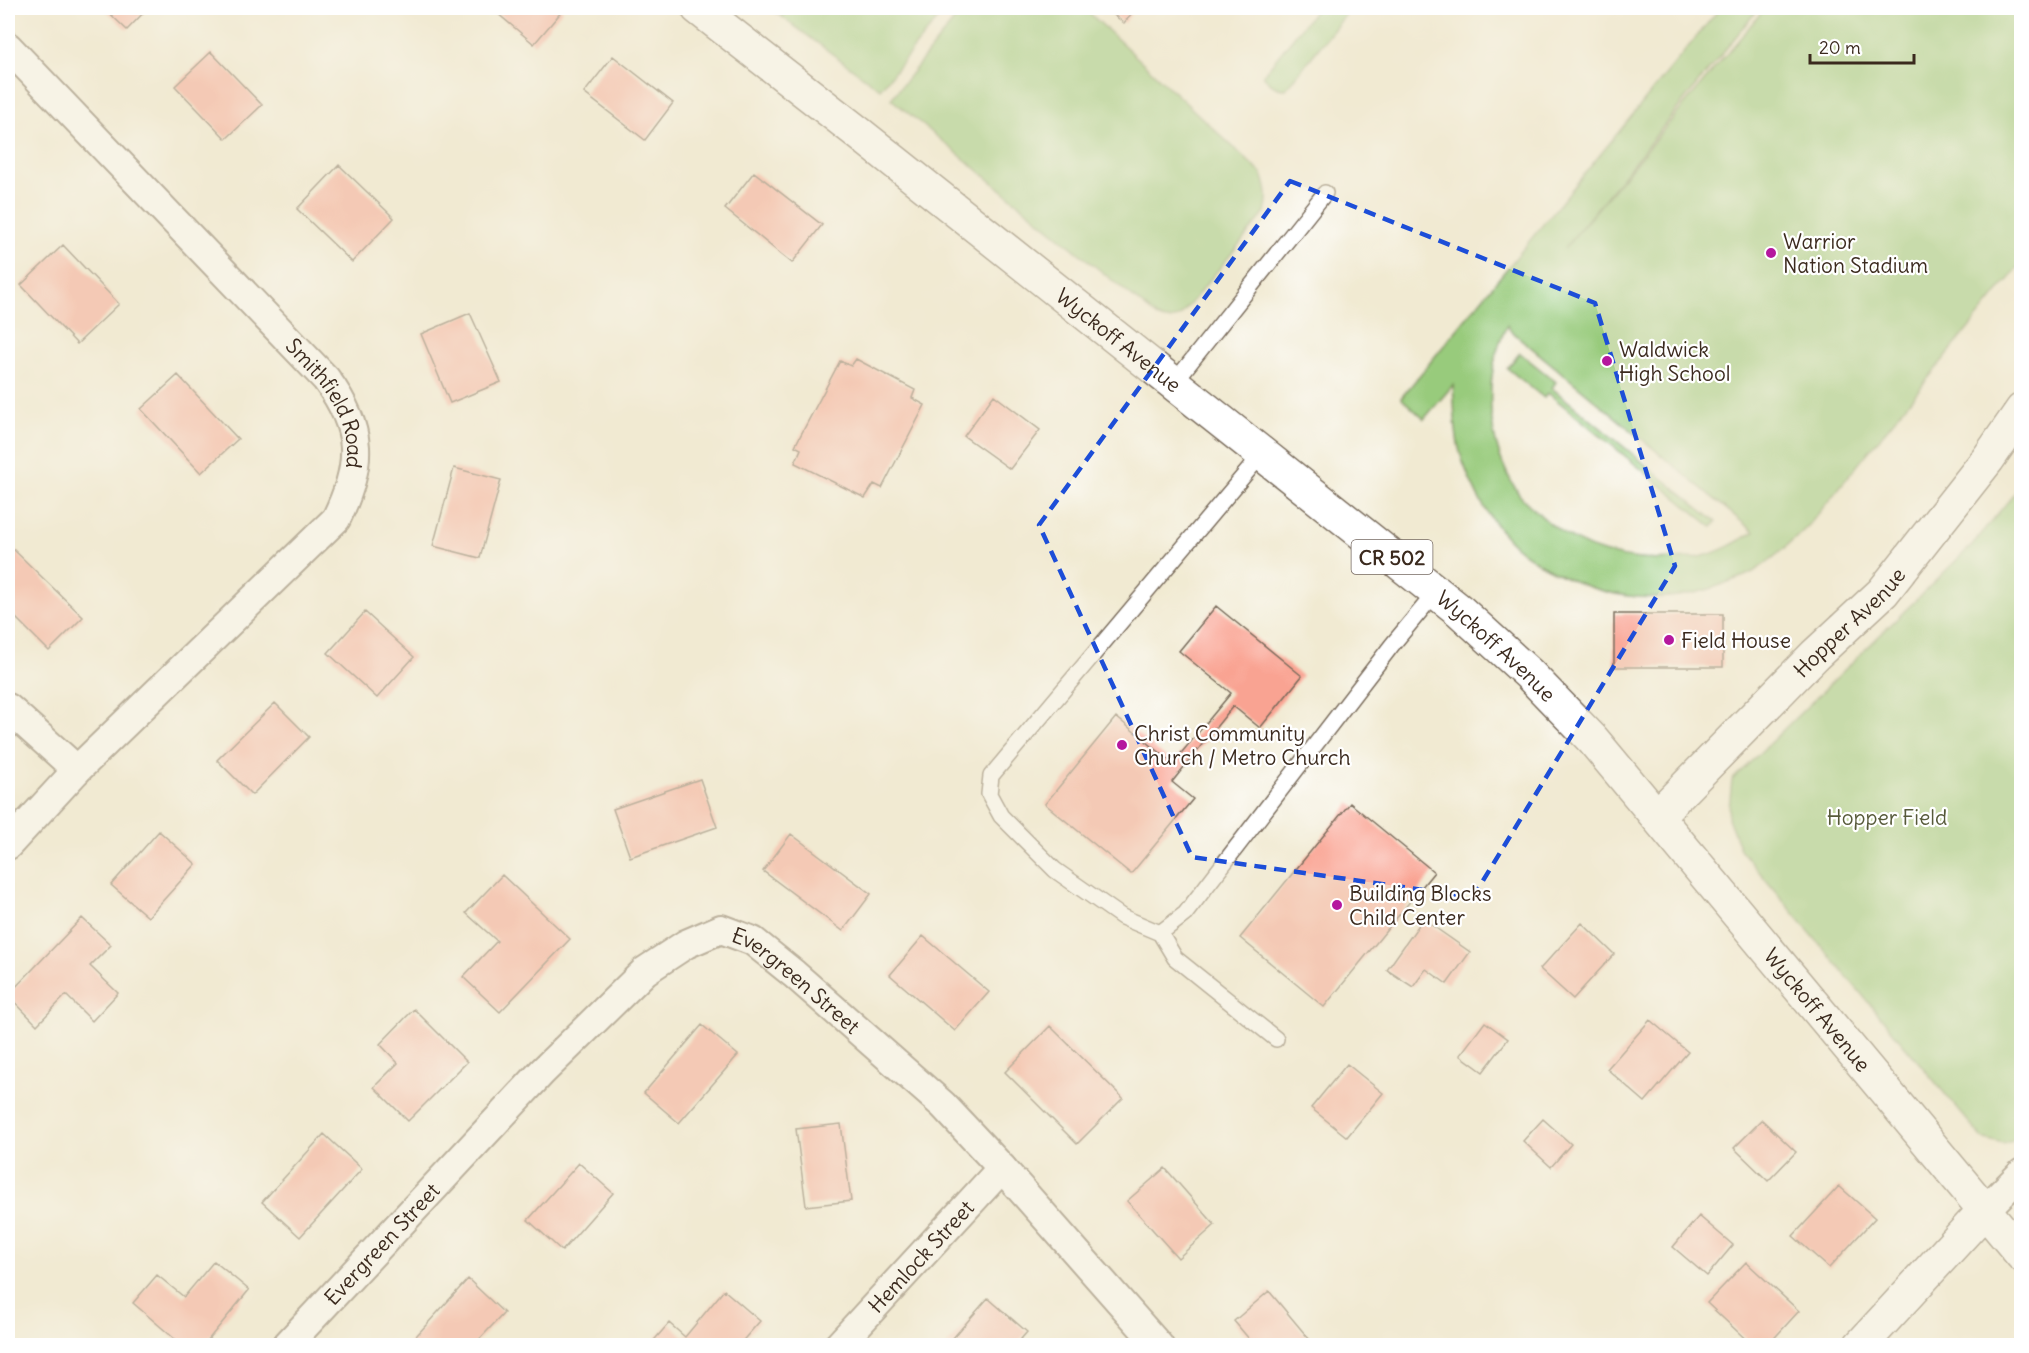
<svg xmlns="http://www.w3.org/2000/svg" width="2029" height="1353" viewBox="0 0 2029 1353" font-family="Delius,sans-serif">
<rect width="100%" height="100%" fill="#fff"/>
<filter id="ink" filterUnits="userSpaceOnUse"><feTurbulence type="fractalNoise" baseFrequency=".0167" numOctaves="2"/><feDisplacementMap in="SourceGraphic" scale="12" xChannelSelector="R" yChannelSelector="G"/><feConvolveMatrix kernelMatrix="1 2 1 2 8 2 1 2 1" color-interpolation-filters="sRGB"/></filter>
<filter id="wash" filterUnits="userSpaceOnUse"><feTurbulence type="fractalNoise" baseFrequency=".008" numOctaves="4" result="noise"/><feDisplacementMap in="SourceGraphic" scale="24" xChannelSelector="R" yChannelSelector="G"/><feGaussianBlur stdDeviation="1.35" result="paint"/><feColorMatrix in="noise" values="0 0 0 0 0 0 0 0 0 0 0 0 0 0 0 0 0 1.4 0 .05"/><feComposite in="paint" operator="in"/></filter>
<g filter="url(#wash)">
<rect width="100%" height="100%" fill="#f1ead2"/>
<path fill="#98cb7b" stroke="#6a7a4c" stroke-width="1.5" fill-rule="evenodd" d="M770 8H947L880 89Z
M964 8H1084L1262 174C1267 188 1269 198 1265 213L1181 315C1172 321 1166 322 1157 317L891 99Z
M1317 8H1351L1286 89C1276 90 1269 84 1263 75Z
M1720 8H1759L1564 249 1765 8H2021V264L1809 525C1792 542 1774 559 1753 572 1746 576 1736 579 1728 582 1670 607 1608 601 1553 571 1538 563 1521 553 1509 540 1488 518 1473 490 1463 462 1454 437 1455 411 1453 385L1424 419 1401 398ZM1507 325 1509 329 1754 532C1737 542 1720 552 1700 557 1692 559 1682 558 1673 559 1620 563 1574 549 1536 511 1530 505 1521 499 1517 491 1486 443 1482 377 1507 325Z
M1520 353 1556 382 1552 388 1716 522 1712 527 1548 393 1544 398 1507 368Z
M2021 485 2022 1138 2003 1144 1982 1138 1740 849 1728 818 1732 780 1974 543Z"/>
<g id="blocks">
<path fill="#f9a392" d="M104 8H148L127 30Z
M491 8H561L563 10 534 44Z
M1105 8H1136L1124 23Z
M211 52 262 105 226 139 175 86Z
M613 56 673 103 645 140 584 93Z
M339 165 394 218 352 262 297 209Z
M754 172 822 225 792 263 725 209Z
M63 245 119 304 77 344 21 285Z
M470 313 501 382 450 403 421 334Z
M856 359 915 390 912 398 925 405 882 488 874 484 865 498 795 463 801 449 795 446 840 361 851 366Z
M178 375 238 439 201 473 141 409Z
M994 395 1040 430 1010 469 964 436Z
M454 468 501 480 480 558 433 546Z
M12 548 83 617 49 651 8 610V552Z
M1216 606 1302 676 1260 728 1233 706 1172 782 1193 799 1131 874 1045 804 1116 717 1173 763 1231 693 1179 651Z
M365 612 414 657 377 698 328 653Z
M1614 614H1723V667H1614Z
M275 703 309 737 252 795 217 760Z
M700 779 717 827 630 857 613 809Z
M1350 803 1434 872 1324 1007 1240 938Z
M159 831 196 864 148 917 111 885Z
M791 834 871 894 843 931 763 871Z
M502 875 570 939 500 1012 463 977 497 941 466 913Z
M82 918 111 945 90 966 118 993 92 1021 66 995 37 1025 8 995Z
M1423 919 1470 952 1447 984 1426 969 1413 987 1387 970Z
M1582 923 1614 954 1573 999 1540 969Z
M923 936 989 992 955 1031 890 975Z
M414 1009 467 1062 408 1121 374 1087 398 1063 380 1044Z
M1650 1020 1688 1052 1645 1102 1607 1069Z
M1485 1022 1508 1039 1483 1072 1460 1055Z
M702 1025 738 1055 679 1123 644 1093Z
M1050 1026 1123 1098 1077 1144 1005 1072Z
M1347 1064 1383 1093 1347 1137 1311 1108Z
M1543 1119 1571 1144 1551 1167 1523 1141Z
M1762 1120 1796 1152 1768 1181 1734 1148Z
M841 1124 851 1201 806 1206 796 1129Z
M324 1134 362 1169 300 1237 262 1202Z
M579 1163 613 1193 562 1251 528 1220Z
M1165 1168 1215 1225 1178 1258 1127 1201Z
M1839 1186 1875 1218 1829 1268 1793 1236Z
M1699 1216 1733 1245 1707 1276 1673 1247Z
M214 1261 249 1290 203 1346H183L133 1303 157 1275 184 1297Z
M1746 1262 1799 1311 1767 1346H1753L1707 1303Z
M468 1279 504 1313 473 1346H407Z
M724 1290 760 1321 738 1346H649L669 1323 685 1337Z
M1269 1291 1315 1346H1255L1234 1321Z
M988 1298 1027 1332 1015 1346H946Z"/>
</g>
</g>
<g filter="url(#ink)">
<use href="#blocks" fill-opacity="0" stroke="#7b6d5d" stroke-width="1.5"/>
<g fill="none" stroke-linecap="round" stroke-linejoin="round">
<defs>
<path id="service" d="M1173 384 1325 193
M1262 454 991 776 989 794 1001 816 1055 870 1122 917 1160 933 1185 914 1392 645 1436 592
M1160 933 1175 958 1276 1039"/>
<g id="minor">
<path id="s1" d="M8 47 326 379C363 429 363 464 336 519L77 770 8 845"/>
<path d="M8 708 77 770"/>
<path d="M1985 1210 2022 1173"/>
<path id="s2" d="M286 1346 542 1072 645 971 686 944 721 929 753 941 794 974 943 1105 1002 1168 1159 1346"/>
<path id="s3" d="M838 1346 1002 1168"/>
</g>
<g id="tertiary">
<path id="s4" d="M1657 816 1815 655 1883 592 1988 459 2022 410"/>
</g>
<path id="secondary" d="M1860 1346 1985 1210"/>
<g id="primary">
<path id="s5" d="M698 8 856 131 1460 611 1529 674 1593 740 2022 1255"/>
</g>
</defs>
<use href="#service" stroke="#7b6d5d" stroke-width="18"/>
<use href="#minor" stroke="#7b6d5d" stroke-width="32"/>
<use href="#tertiary" stroke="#7b6d5d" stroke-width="36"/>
<use href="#secondary" stroke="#7b6d5d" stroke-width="36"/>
<use href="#primary" stroke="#7b6d5d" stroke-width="36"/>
<use href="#service" stroke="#fff" stroke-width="15"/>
<use href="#minor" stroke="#fff" stroke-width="28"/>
<use href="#tertiary" stroke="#fff" stroke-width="33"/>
<use href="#secondary" stroke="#fff" stroke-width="33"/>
<use href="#primary" stroke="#fff" stroke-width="33"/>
</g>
</g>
<path d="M0 0H2029V1353H0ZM1290 181 1595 303 1675 566 1473 897 1192 857 1039 525Z" fill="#f1ead2" fill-opacity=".55" fill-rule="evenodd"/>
<path fill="none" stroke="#1d4ed8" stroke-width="4.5" stroke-dasharray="12 8" stroke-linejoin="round" d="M1290 181 1595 303 1675 566 1473 897 1192 857 1039 525Z"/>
<g fill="#b5179e" stroke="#fff" stroke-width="2">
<circle cx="1771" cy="253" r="6"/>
<circle cx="1607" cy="361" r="6"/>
<circle cx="1669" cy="640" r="6"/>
<circle cx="1122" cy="745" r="6"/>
<circle cx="1337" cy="905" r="6"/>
</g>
<g text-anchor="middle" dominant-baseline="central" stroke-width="4.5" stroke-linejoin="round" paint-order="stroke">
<rect fill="#fff" stroke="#766a62" stroke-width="1.5" x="1351.5" y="540" width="81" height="34" rx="4.5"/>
<g font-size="20" font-weight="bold" fill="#3b2a1e">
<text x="1392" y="557">CR 502</text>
</g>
<g font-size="21" fill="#3b2a1e" stroke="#fff" text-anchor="start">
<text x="1783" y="241">Warrior<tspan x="1783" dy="24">Nation Stadium</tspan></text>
<text x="1619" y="349">Waldwick<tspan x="1619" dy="24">High School</tspan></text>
<text x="1681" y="640">Field House</text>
<text x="1134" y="733">Christ Community<tspan x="1134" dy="24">Church / Metro Church</tspan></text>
<text x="1349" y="893">Building Blocks<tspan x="1349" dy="24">Child Center</tspan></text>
</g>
<g font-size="21" fill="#3b2a1e" stroke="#fff">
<text stroke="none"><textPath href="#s5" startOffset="536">Wyckoff Avenue</textPath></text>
<text stroke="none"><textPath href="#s1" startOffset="482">Smithfield Road</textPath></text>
<text stroke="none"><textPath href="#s4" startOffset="273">Hopper Avenue</textPath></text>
<text stroke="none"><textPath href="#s5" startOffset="1022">Wyckoff Avenue</textPath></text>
<text stroke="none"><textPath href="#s2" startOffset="698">Evergreen Street</textPath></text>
<text stroke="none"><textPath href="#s5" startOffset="1508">Wyckoff Avenue</textPath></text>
<text stroke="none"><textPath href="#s2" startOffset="140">Evergreen Street</textPath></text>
<text stroke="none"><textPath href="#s3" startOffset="122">Hemlock Street</textPath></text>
</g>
<g font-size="21" fill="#575a3a" stroke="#fff">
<text x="1887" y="817">Hopper Field</text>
</g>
</g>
<rect width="2029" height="1353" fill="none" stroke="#fff" stroke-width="30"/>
<path d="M1810 54v9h104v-9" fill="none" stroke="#3b2a1e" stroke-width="3"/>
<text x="1819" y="54" font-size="18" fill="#3b2a1e" stroke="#ffffff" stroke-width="4.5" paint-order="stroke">20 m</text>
</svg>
